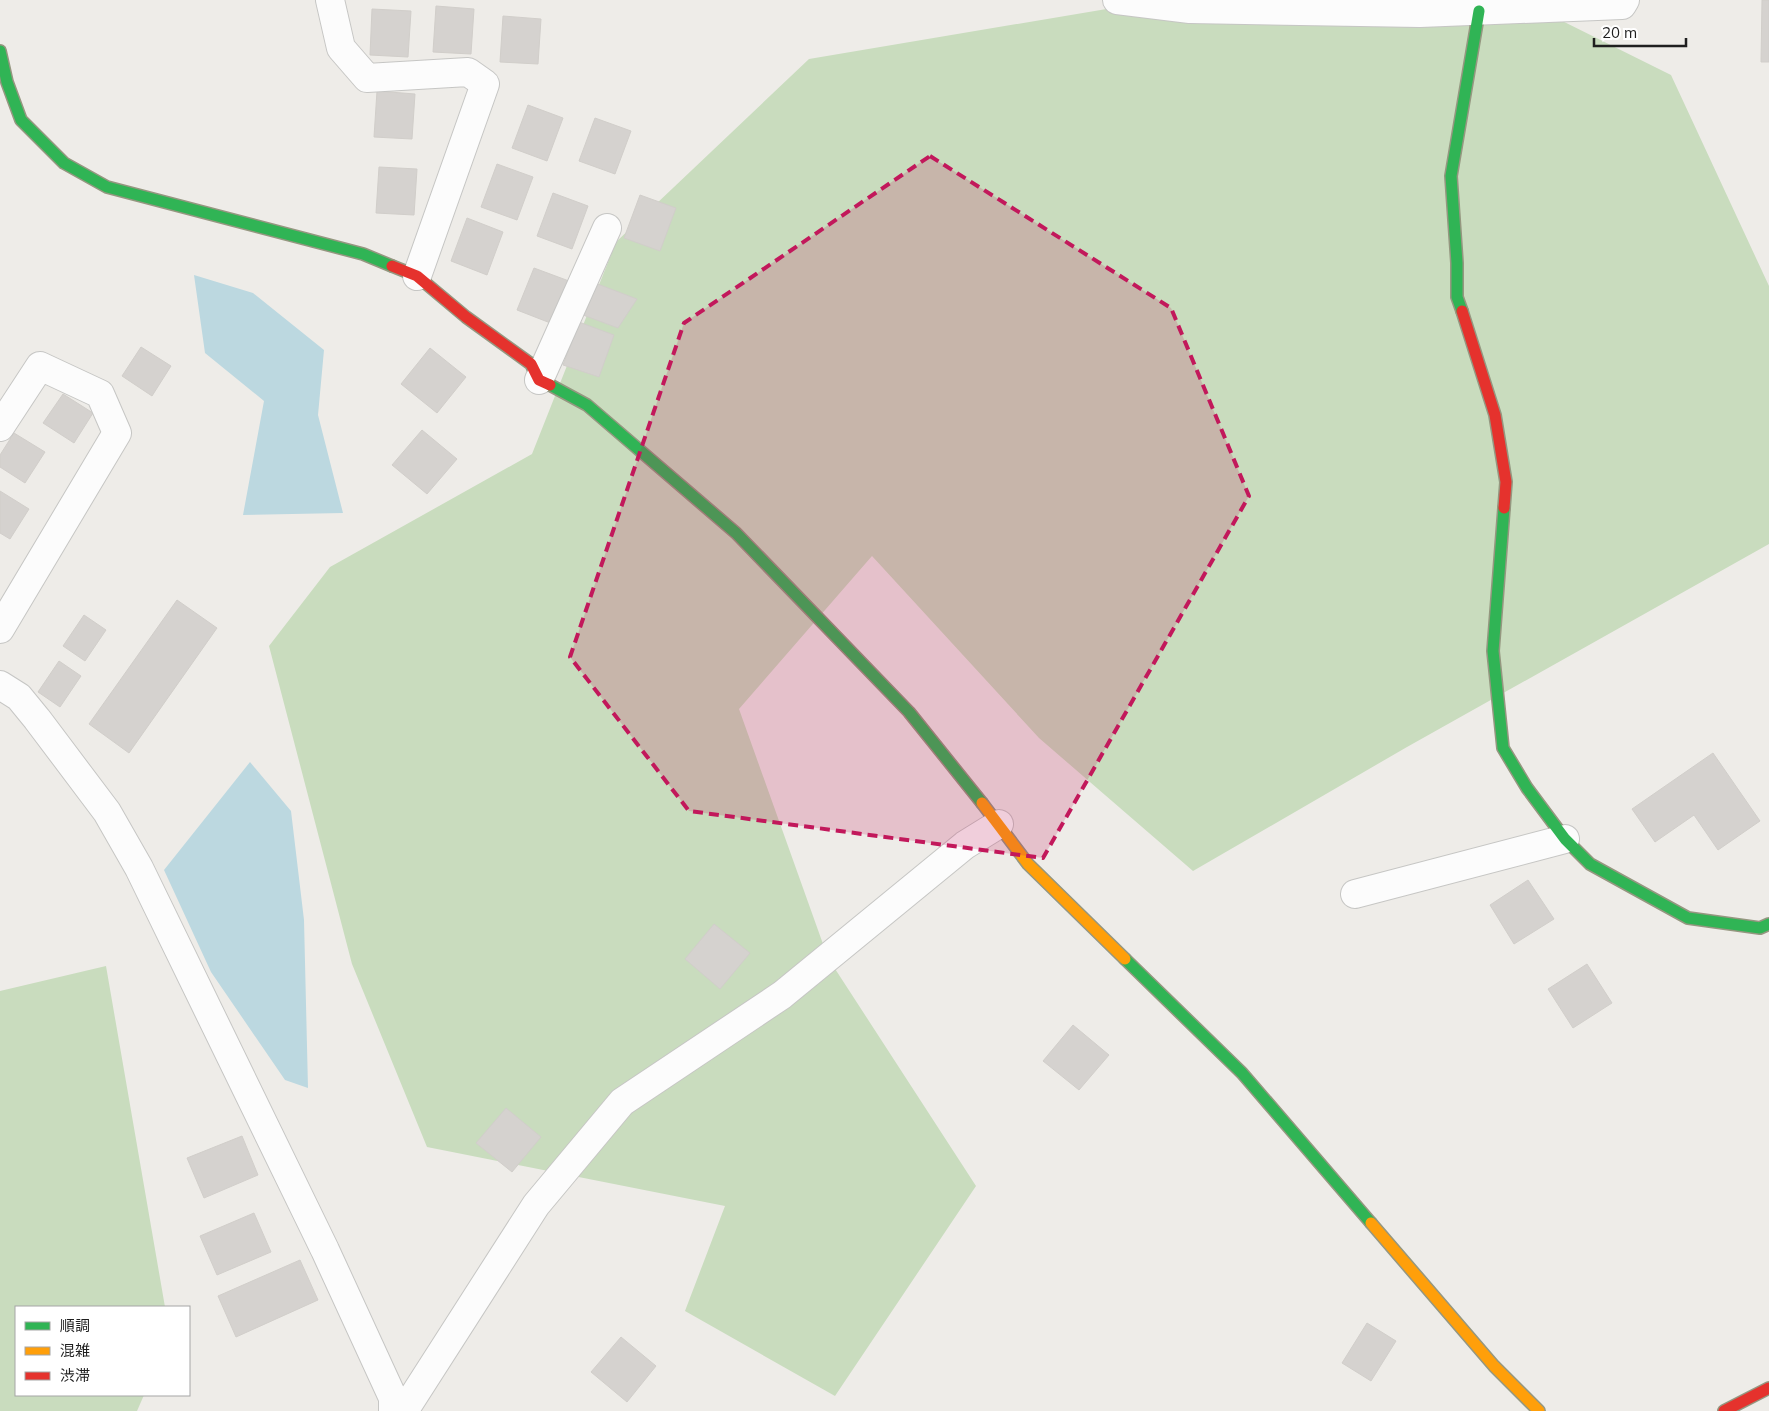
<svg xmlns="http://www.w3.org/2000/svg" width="1769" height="1411" viewBox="0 0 1769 1411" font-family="Mulish,'Noto Sans JP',sans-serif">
<rect width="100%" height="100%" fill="#eeece8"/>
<path fill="#c9dcbe" d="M1160 0H1520L1671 75 1769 286V544L1407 747 1193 871 1039 738 872 556 739 709 828 958 976 1186 835 1396 685 1311 725 1206 427 1147 352 964 269 646 330 567 532 454 616 242 809 59Z
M106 966 165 1307H16V1395H144L137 1411H0V991Z"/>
<path fill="#bcd8e0" d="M194 275 253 293 324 350 318 415 343 513 243 515 264 401 205 353Z
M250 762 291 811 304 920 308 1088 285 1080 211 972 164 870Z"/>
<path fill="#d5d2cf" stroke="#d1ceca" d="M1762 0H1769V62H1761Z
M436 6 474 9 471 54 433 52Z
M372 9 411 11 408 57 370 55Z
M503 16 541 19 538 64 500 62Z
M377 91 415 94 412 139 374 137Z
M528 105 563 118 547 161 512 148Z
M595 118 631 131 615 174 579 161Z
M497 164 533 177 517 220 481 207Z
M379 167 417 169 414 215 376 213Z
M553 193 588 206 572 249 537 236Z
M640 195 676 208 660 251 624 238Z
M467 218 503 232 487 275 451 261Z
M534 268 569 281 553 324 517 310Z
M595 283 637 299 618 328 583 315Z
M579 322 614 335 599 377 563 365Z
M141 347 171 366 152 396 122 376Z
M430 348 466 377 437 413 401 384Z
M63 394 93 413 74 443 43 423Z
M422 430 457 459 427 494 392 465Z
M14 433 45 452 25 483 0 467V455Z
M0 491 29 509 10 539 0 533Z
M177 600 217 628 129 753 89 724Z
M84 615 106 630 85 661 63 646Z
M59 661 81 676 60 707 38 692Z
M1713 753 1760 821 1718 850 1694 815 1655 842 1632 809Z
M1528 880 1554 919 1514 944 1490 905Z
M714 924 750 953 720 989 685 959Z
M1587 964 1612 1003 1573 1028 1548 989Z
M1073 1025 1109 1055 1079 1090 1043 1061Z
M506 1108 541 1137 512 1172 476 1143Z
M242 1136 258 1175 204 1198 187 1158Z
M254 1213 271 1252 217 1275 200 1236Z
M300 1260 318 1300 236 1337 218 1296Z
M1367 1323 1396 1341 1371 1381 1342 1363Z
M621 1337 656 1366 627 1402 591 1372Z"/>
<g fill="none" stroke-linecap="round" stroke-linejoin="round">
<defs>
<path id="street" d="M330 0 341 48 367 78 468 72 485 84 417 276
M1117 0 1190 9 1420 13 1622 5 1625 0
M539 380 607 228
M0 427 40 366 100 394 117 433 0 629
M0 685 19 697 37 719 107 812 139 868 325 1250 393 1398V1411
M1355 894 1565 839
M404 1411 536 1205 622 1102 782 995 965 845 999 824"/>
<path id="fast" d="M0 51 7 82 21 120 64 163 107 187 363 254 392 266
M1462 311 1457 297V263L1451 176 1479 11
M550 385 587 405 736 533 909 712 982 803
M1504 508 1493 651 1503 748 1527 788 1565 839 1590 864 1688 918 1760 928 1769 924
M1125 959 1242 1073 1371 1223"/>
<path id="slow" d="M982 803 1028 864 1125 959
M1371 1223 1494 1366 1539 1411"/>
<path id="jam" d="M392 266 417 276 466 317 531 364 539 380 550 385
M1462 311 1495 415 1506 482 1504 508
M1724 1411 1769 1388"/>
</defs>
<use href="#street" stroke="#c6c6c4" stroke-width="30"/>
<use href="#fast" stroke="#959780" stroke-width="14"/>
<use href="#slow" stroke="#959780" stroke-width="14"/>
<use href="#jam" stroke="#959780" stroke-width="14"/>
<use href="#street" stroke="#fcfcfc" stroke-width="28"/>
<use href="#fast" stroke="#30b455" stroke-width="11"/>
<use href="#slow" stroke="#ff9f0a" stroke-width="11"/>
<use href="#jam" stroke="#e5322d" stroke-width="11"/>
</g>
<path fill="#c2185b" fill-opacity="0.2" stroke="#c2185b" stroke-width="4" stroke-dasharray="10 6" stroke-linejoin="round" d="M930 156 1171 308 1249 496 1043 858 689 811 570 657 684 323Z"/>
<rect x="15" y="1306" width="175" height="90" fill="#ffffff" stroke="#a5a5a5"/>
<rect x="25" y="1322" width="25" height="8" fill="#30b455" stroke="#a5a5a5"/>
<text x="60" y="1331" font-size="15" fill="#1f1f1f">順調</text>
<rect x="25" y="1347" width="25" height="8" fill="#ff9f0a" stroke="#a5a5a5"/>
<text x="60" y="1356" font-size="15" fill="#1f1f1f">混雑</text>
<rect x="25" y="1372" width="25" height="8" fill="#e5322d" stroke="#a5a5a5"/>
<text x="60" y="1381" font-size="15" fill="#1f1f1f">渋滞</text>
<path d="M1594 38v8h92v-8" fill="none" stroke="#1f1f1f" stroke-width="2.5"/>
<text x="1602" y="38" font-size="15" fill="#1f1f1f" stroke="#ffffff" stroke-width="4" paint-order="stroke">20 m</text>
</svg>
